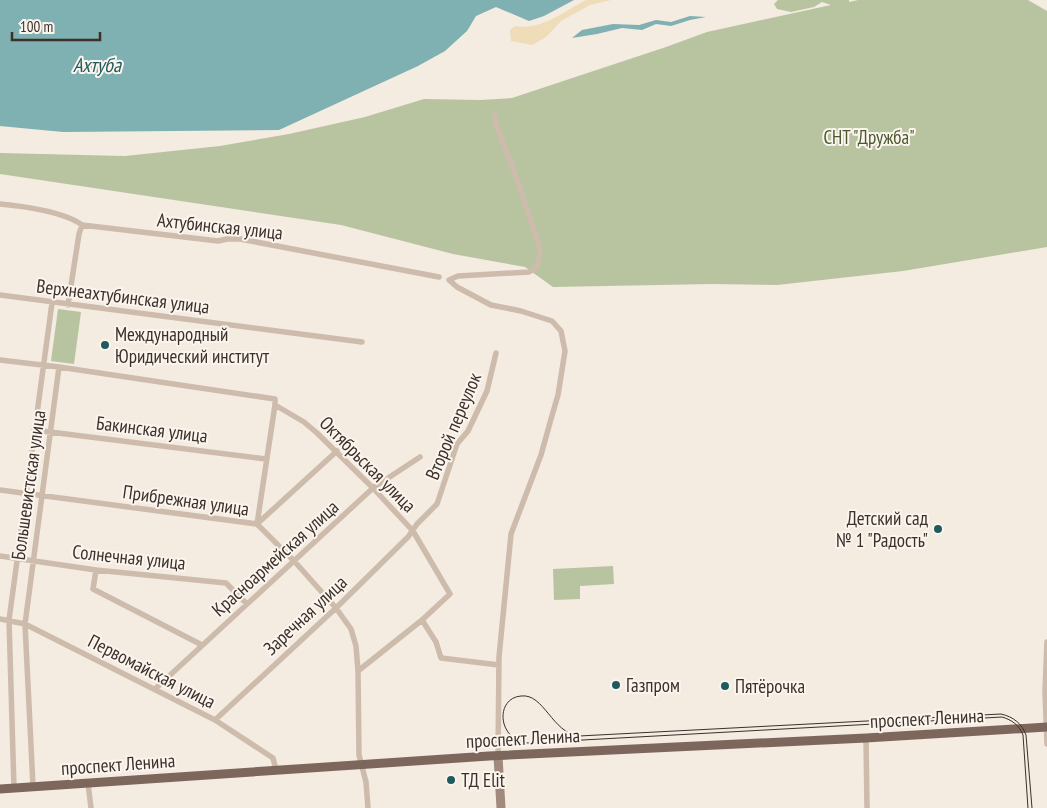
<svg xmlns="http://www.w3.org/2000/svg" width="1047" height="808" viewBox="0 0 1047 808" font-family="'PT Sans Narrow',sans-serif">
<rect width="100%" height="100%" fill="#f4ebe1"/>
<path fill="#b8c4a0" d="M778 0H849V2L858 0H1028L1047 11V247L903 271 777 285 712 284 553 287 525 267 453 254 341 225 0 174V153L125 156 220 146 289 134 365 117 424 99 480 100 512 98 666 47 707 32 831 5 822 2 814 7 791 12 777 9 774 4Z
M58 309 81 312 74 364 51 361Z
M613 566 614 584 580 586V599L554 600 553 569Z"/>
<path fill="#efdcb8" d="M586 0H611L590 5 561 21 546 37 532 45 511 41 510 30 515 26C540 31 565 11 586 0Z"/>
<path fill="#7fb0b2" d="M0 0H574L544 16 529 21 496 7 476 16 467 31 445 51 418 66 279 130 63 132 0 126Z
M690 16 706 17 690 20 671 26 656 24 642 30 622 28 597 34 572 38 582 30 613 24 639 25 656 20 671 22Z"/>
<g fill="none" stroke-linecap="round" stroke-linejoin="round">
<path stroke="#cdbbac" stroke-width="5.5" d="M495 113 496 125 516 176 539 245 540 253 537 267 529 272 458 276 449 280 457 287 491 305 521 311 552 321 561 331 565 351 558 395 551 419 541 455 511 534 499 657 498 756
M0 204C23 206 65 212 82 225L218 241 227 239H240L439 277
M0 295 362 342
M68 305 79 234 82 225
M0 360 59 367 275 399V405L304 422 317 433 373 488 413 531 450 594 422 620 358 671
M34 430 266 459
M0 490 257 524 295 562 336 608 351 629 356 646 358 671 359 755 366 782 368 808
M257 524 275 405
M257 524 337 451
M0 556 96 570 226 583 247 604
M96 570 93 589 202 645
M0 619 25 624 215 720 273 758 276 770
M422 620 436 642 441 658 499 665
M1047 642 1045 691 1047 744
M155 689 373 488 420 457
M215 720 336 608 408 537 417 524 437 504 457 444 468 431 487 391 496 353
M866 738 867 808
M88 783 91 808
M33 786 25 624 59 367
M14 788 9 620 52 303"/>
<path stroke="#a18a7d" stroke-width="9" d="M498 756 501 808"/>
<path stroke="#7d675c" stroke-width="9" d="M0 789 489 756 866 738 1047 727"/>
<path stroke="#3b302b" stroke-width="1" d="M1028 808 1023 735C1019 725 1012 720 1002 717L528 743C497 740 495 698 521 696 544 693 552 733 579 736L1001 714C1014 717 1022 724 1026 735L1032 808"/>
</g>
<g fill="#1f5a5e" stroke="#fbf5ee" stroke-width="2">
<circle cx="105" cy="345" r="5"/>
<circle cx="938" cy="529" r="5"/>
<circle cx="616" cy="685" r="5"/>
<circle cx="725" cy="686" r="5"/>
<circle cx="451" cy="780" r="5"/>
</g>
<g text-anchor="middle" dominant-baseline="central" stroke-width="4" stroke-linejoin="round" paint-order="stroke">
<g font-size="19" fill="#4a5a2e" stroke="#fbf5ee">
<text x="869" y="137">СНТ "Дружба"</text>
</g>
<g font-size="19" fill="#3b302b" stroke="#fbf5ee">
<text transform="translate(220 226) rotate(6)">Ахтубинская улица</text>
<text transform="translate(123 296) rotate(7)">Верхнеахтубинская улица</text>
<text transform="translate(453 426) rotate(-67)">Второй переулок</text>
<text transform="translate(152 429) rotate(7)">Бакинская улица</text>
<text transform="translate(368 464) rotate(45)">Октябрьская улица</text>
<text transform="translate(28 485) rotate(-82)">Большевистская улица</text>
<text transform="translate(186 500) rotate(8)">Прибрежная улица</text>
<text transform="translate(129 557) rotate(6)">Солнечная улица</text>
<text transform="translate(275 558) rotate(-42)">Красноармейская улица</text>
<text transform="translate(305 615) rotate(-43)">Заречная улица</text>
<text transform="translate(152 671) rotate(27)">Первомайская улица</text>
<text transform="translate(927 718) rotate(-3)">проспект Ленина</text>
<text transform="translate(523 738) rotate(-3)">проспект Ленина</text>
<text transform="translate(118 764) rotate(-4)">проспект Ленина</text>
</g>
<g font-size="19" fill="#3b302b" stroke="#fbf5ee" text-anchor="start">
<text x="115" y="334">Международный<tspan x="115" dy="22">Юридический институт</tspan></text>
<text x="928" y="518" text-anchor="end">Детский сад<tspan x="928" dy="22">№ 1 "Радость"</tspan></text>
<text x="626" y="685">Газпром</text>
<text x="735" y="686">Пятёрочка</text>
<text x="461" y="780">ТД Elit</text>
</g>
<g font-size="20" font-style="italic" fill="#1f5a5e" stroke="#fbf5ee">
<text x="97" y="65">Ахтуба</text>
</g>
</g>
<path d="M12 32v8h88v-8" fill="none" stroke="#3b302b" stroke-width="2.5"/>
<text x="20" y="32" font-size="15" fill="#3b302b" stroke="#fbf5ee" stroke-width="4" paint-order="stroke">100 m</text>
</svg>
